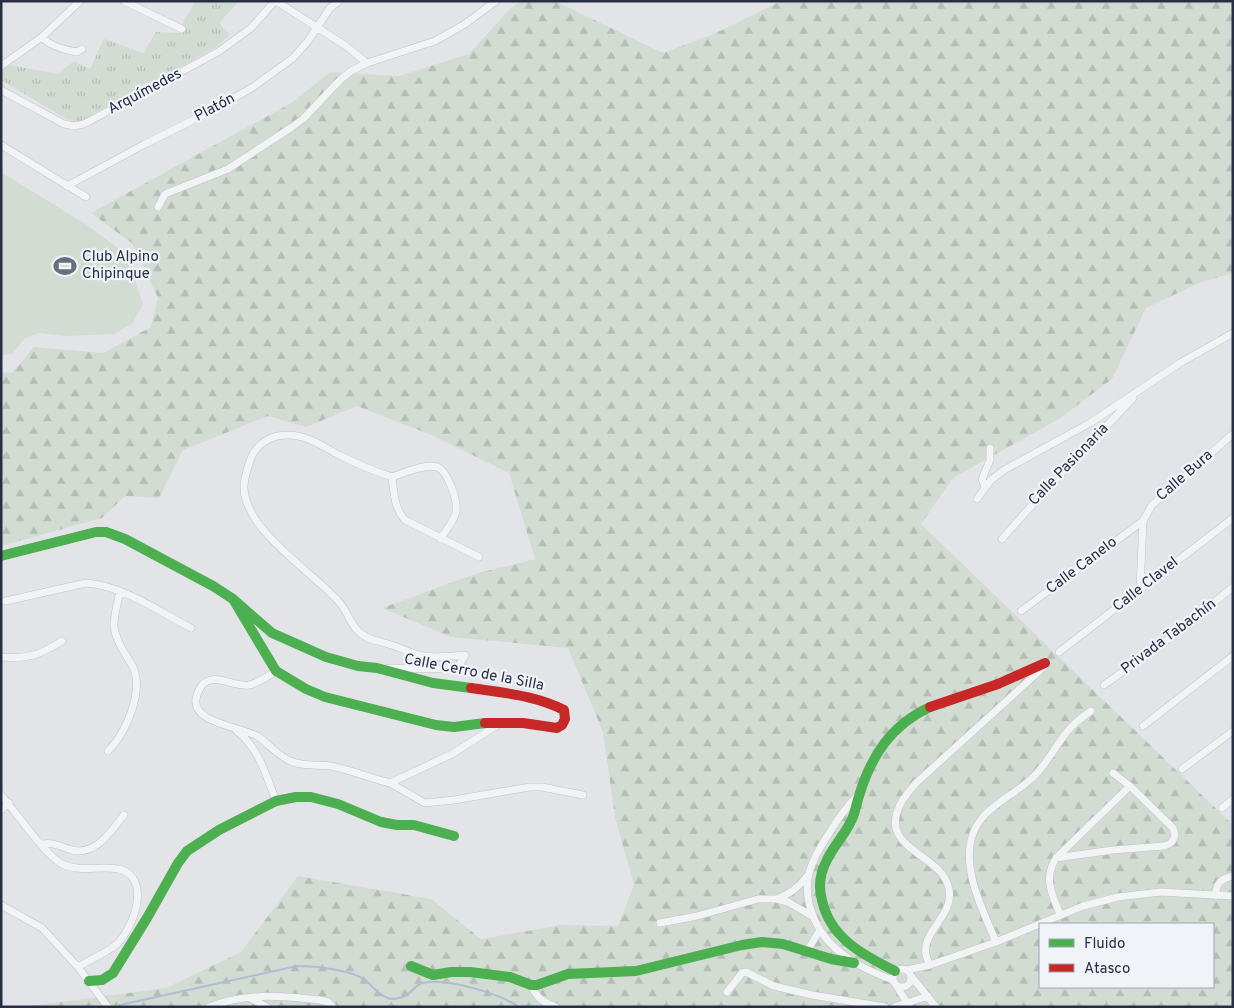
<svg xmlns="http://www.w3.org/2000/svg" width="1234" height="1008" viewBox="0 0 1234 1008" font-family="Overpass,sans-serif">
<defs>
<pattern id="grass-tufts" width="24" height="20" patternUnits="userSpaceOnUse" patternTransform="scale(1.25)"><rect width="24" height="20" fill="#d2dcd3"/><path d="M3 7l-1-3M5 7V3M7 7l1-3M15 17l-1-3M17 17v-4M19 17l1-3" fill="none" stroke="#b4bdb6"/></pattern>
<pattern id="forest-firs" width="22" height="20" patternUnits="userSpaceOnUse" patternTransform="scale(1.25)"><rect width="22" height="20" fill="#d2dcd3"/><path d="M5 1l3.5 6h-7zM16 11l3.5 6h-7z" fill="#b4bdb6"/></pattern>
</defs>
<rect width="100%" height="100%" fill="#e3e4e8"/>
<path fill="url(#grass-tufts)" d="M196 1H239L219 23 230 35 215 48 75 124 1 80V71L9 65 58 74 74 61 90 69 104 39 143 53 156 32 179 33 185 19Z"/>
<path fill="url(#forest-firs)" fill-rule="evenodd" d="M520 1H555L663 53 716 33 781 1H1233V273L1199 283 1146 308 1112 379 1059 419 953 478 921 524 1233 825V1007H23L166 988 241 952 298 876 431 899 481 939 561 925 618 926 634 885 615 817 603 732 568 648 451 637 382 608 478 573 535 559 509 473 434 436 357 406 306 427 268 416 183 450 159 498 125 496 102 518 1 546V372L12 373 34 347 103 353 151 327 158 298 133 244 91 213 293 102 330 72 399 76 469 54 508 11ZM1040 924H1213V987H1040Z"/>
<path fill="#d2dcd3" d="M1 172 87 225 123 252 135 280 143 304 132 324 114 334 65 336 39 333 24 339 12 354 1 355Z"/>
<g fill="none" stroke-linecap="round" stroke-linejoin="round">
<path stroke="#afbdd5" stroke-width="2" d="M120 1005 297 966C314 966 352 970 365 980 374 987 378 995 390 999 396 999 403 998 408 994 414 990 416 984 423 983 445 977 501 994 519 1007"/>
<defs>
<path id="street" d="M124 1 182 29
M276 1 346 46 367 63
M42 37C50 46 65 50 77 52L82 49
M1 66 42 37 80 1
M1 90 64 124 74 126 84 124 218 52 251 28 275 1
M1 145 86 197
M67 186 145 144 213 110 253 87 293 58 308 41 330 8 339 1
M158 207 165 194 228 169 292 127 303 119 340 80 351 71 367 63 435 41 465 24 496 1
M392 477C403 473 426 463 437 467 448 471 458 501 456 512 454 522 445 531 440 539
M985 487 982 479 990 460V448
M977 499 991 480 1004 470 1090 423 1180 363 1233 333
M1002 539C1044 490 1089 445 1133 398
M1140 589 1143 521 1152 505 1233 434
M1 601H6L86 583C124 586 158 611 191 628
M1021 611 1143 521
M1059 652 1233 518
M1 657C28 659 40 655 62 641
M388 668 445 669 460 664 465 655C451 656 434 659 420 655 410 653 401 648 391 645 383 642 374 641 366 637 351 629 349 613 339 602 312 571 244 530 244 487 244 477 248 467 251 458 257 443 272 435 287 435 308 435 322 446 339 455 357 464 373 471 392 477 394 492 394 508 405 520L479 557
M276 671C268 676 259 683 249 685 234 688 215 671 202 685 199 689 197 694 196 699 192 723 241 727 257 736 268 743 277 755 290 761 303 767 318 764 331 766 351 770 370 778 390 783L452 754 499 724
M1104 685 1174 635 1233 587
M1143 726 1233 656
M236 730C259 748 266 775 276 801
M108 751C126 733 144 692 133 667 126 654 115 641 114 625 114 614 118 602 120 591
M1182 769 1233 731
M390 783 425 803 454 800 530 787H542L583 795
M1 795C17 813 43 853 62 864 80 873 100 865 119 869 152 878 134 926 118 943 110 951 89 960 78 967
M858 795C846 807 837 820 828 835 820 847 813 859 809 873 807 882 807 894 809 903 819 946 854 966 893 980
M1222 808 1233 799
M1 810 9 803
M42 844C54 842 61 847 72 850 96 856 111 831 124 815
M1056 858 1113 850 1164 846C1171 844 1173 842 1175 835L1173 828 1130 786 1113 773
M1215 896C1217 883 1220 879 1233 876
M777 899C791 893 799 887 808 875
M1 905 42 928 78 967 108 1007
M1060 914C1052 894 1043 879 1056 858L1130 786
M660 923 697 916 758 899H777L788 902 812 916
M996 942C981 905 952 852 983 817 997 801 1016 793 1031 779 1046 766 1054 748 1066 733 1073 724 1082 717 1091 711
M807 951 820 930
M930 965C912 934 955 920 949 889 942 852 874 850 902 801 906 795 911 789 916 783L1045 666 1046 663
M893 978a9 9 0 1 1 18 0a9 9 0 1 1-18 0Z
M907 970 930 965 996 942 1083 906 1118 897 1161 892 1233 896
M911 976 936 1007
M531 985C537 998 542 1002 556 1007
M896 985 909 1006
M727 992 742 973 746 972 774 986 812 995 885 1007
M250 998 267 1007
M209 1007C249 992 280 996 320 1000L328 1002 333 1007
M894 1007 928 996"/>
</defs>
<use href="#street" stroke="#c1c2c6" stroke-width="8"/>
<use href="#street" stroke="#f2f3f5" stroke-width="7"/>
<path stroke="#4caf50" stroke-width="10" d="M1 556 96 532H106L125 539 213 586 233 599 272 633 326 657 358 666 377 668 433 683 471 688
M233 599 276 671 306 689 325 697 436 725 454 727 485 723
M411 966 433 975 451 972H470L510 977 531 985H537L568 974 636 971 742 945 762 942 783 944 831 959 854 963
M895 971C863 955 830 938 822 900 818 886 820 873 827 860 834 844 849 831 854 814 856 808 857 802 859 796 871 756 891 725 930 707
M89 981 102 980 113 973 147 918 178 863 187 851 219 830 276 801 296 797H311L338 804 381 822 397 825H414L454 836"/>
<path stroke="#c62828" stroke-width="10" d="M471 688C503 693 535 695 564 710L565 719 562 725 557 728 523 723H485
M930 707 998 684 1045 663"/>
</g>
<defs>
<symbol id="stadium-bare" viewBox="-9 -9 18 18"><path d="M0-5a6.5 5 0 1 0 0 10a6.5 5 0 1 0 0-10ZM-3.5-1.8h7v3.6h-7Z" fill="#696e7d" stroke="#f0f3f8" stroke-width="2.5" paint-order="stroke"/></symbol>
</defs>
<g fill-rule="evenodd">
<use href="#stadium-bare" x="49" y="250" width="32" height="32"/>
</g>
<g text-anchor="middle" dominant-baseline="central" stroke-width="4.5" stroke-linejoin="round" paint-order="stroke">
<g font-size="15" fill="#282e43" stroke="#f0f3f8">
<text transform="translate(145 92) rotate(-28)">Arquímedes</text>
<text transform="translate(215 108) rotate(-28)">Platón</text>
<text transform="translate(1069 465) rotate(-46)">Calle Pasionaria</text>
<text transform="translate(1185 476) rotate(-41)">Calle Bura</text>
<text transform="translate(1082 566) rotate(-37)">Calle Canelo</text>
<text transform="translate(1146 585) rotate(-38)">Calle Clavel</text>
<text transform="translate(1169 637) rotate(-37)">Privada Tabachín</text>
<text transform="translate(474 673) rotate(11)">Calle Cerro de la Silla</text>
</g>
<g font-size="15" fill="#282e43" stroke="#f0f3f8" text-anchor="start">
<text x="82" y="257">Club Alpino<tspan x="82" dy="17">Chipinque</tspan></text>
</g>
</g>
<rect width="1234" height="1008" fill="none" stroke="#282e43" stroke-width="5"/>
<rect x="1039" y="923" width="175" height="65" fill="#f0f3f8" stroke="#a0a4b0"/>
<rect x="1049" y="939" width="25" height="8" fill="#4caf50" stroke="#a0a4b0"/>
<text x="1084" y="948" font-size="15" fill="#282e43">Fluido</text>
<rect x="1049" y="964" width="25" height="8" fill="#c62828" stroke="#a0a4b0"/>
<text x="1084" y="973" font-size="15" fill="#282e43">Atasco</text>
</svg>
